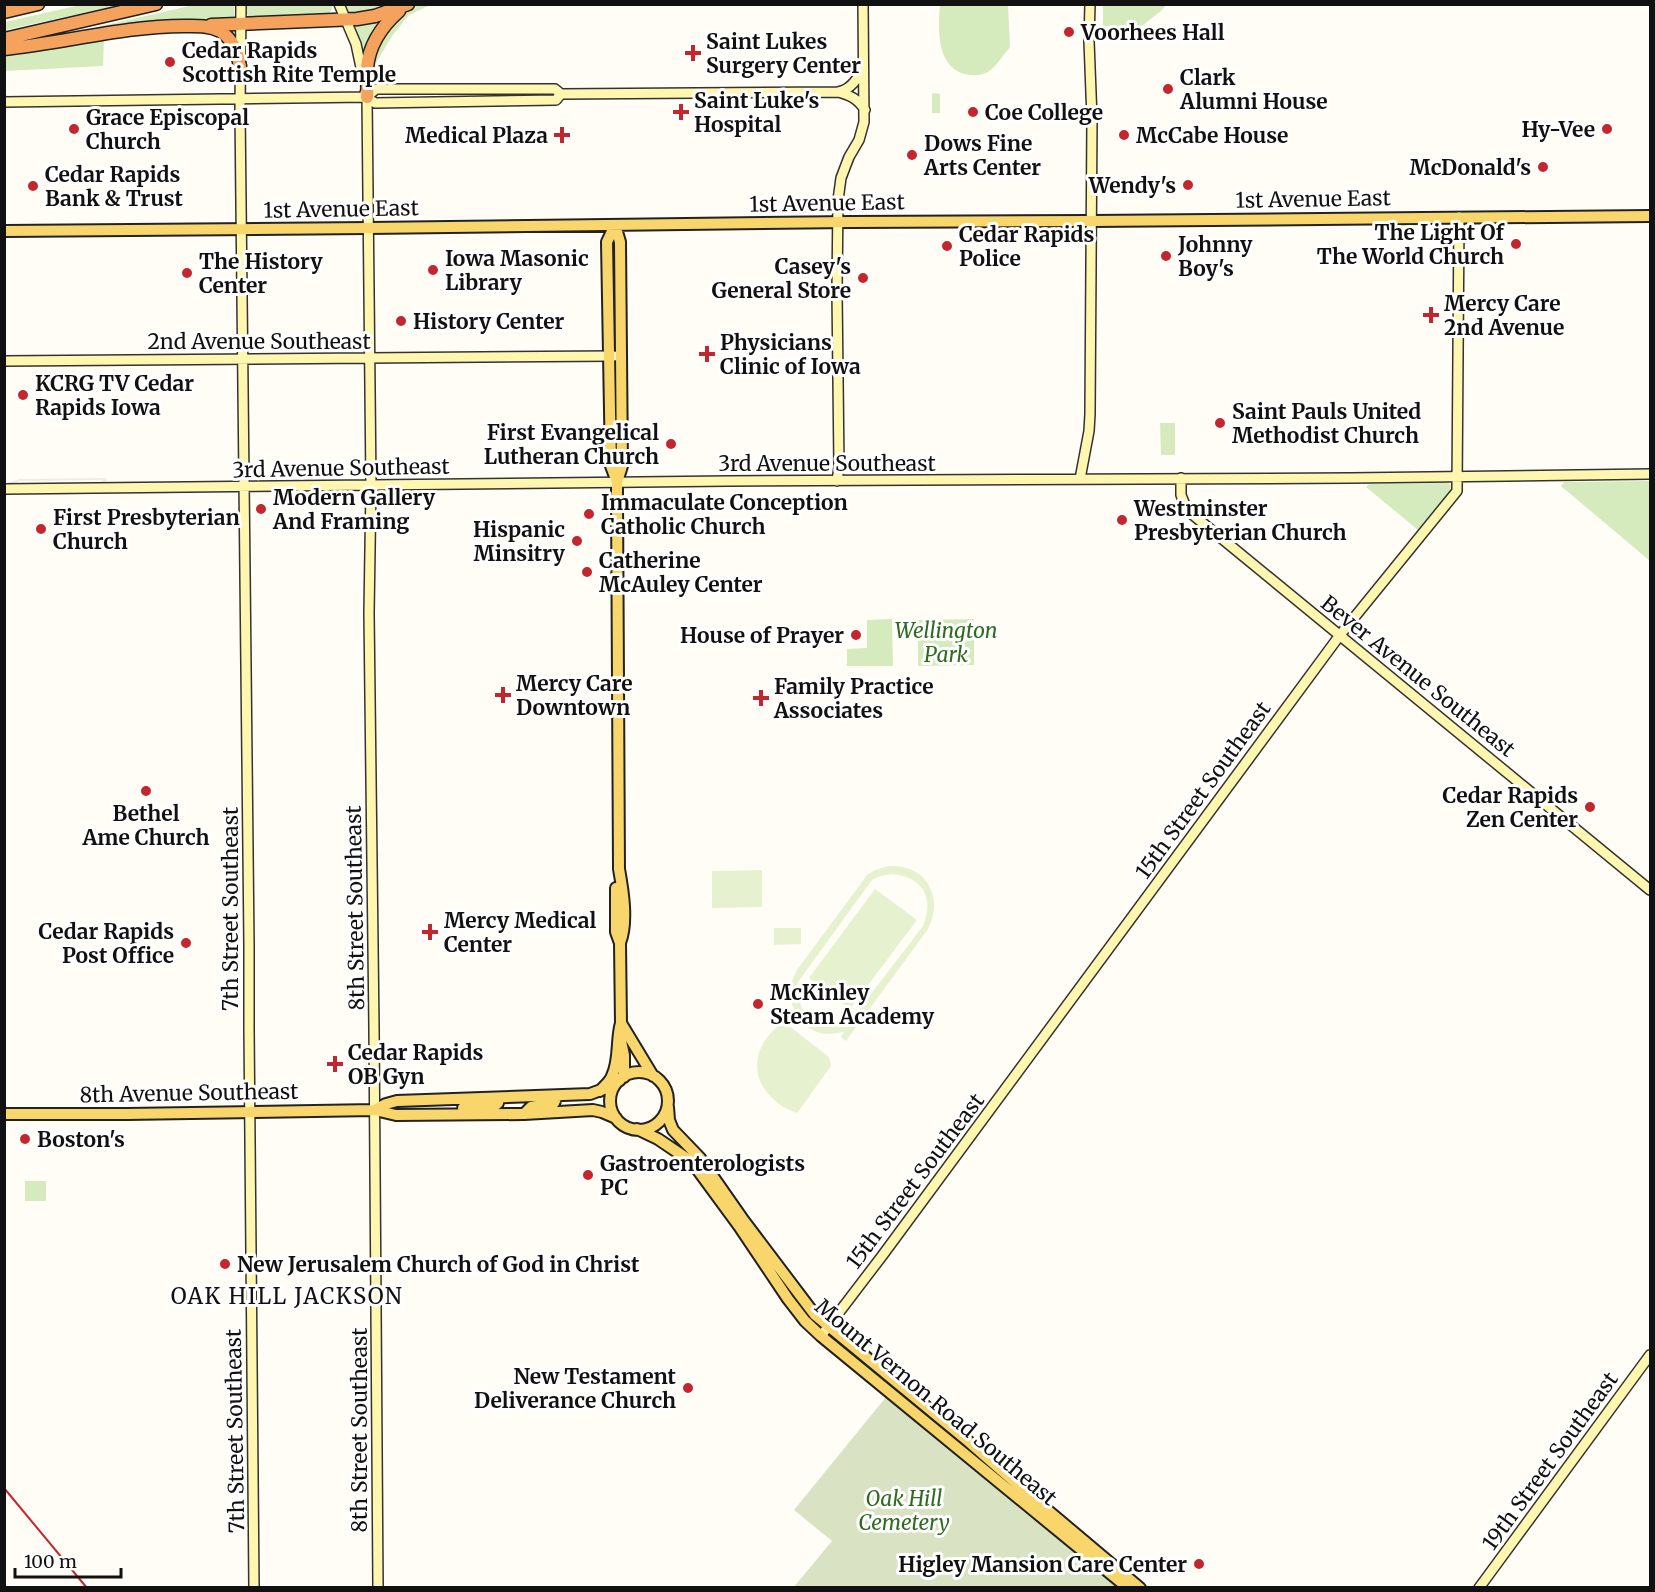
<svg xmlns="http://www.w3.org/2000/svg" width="1655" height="1592" viewBox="0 0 1655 1592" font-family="Merriweather,serif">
<rect width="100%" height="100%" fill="#fffdf5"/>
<path fill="#d5ebbd" d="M333 4 331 11 328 14 249 18 247 14 246 5Z
M80 5H120L5 30V22Z
M194 5H234V19L152 21 86 32 88 29Z
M345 5H399L350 16Z
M416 5H430L409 15 392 36 377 61V82H376C363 63 385 29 400 15 405 11 411 8 416 5Z
M940 5H1008L1010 47C1003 55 997 66 988 72 981 76 973 76 965 74 936 67 938 27 940 5Z
M1103 5V4L1166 5 1162 10 1142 26H1103Z
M382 18V20L365 50 362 49 353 25Z
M104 39 103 66 5 71V55Z
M932 93 940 94V113H932Z
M1160 423H1175V455H1161Z
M1650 481V561L1561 486 1564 482Z
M1448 483 1451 485 1450 492 1418 530 1366 487 1369 484Z
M892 619 893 666H847V649L867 648V620Z
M974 619V665L918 666V620Z
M25 1181H46V1201H25Z"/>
<path fill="#d9e3c4" d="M886 1397H890L1122 1588H793L832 1541 794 1510Z"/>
<path fill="#e6f2cf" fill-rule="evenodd" d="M888 866C893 866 899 866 903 867 933 874 941 904 928 929L846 1041 841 1037 844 1032C836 1033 828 1035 820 1033 800 1027 786 1004 791 983 793 979 795 974 797 970L867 875 875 870ZM891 874C922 876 935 897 923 926L851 1020C820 1038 795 1016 798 982L872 880 880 876Z
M762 870V907L712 908V871Z
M875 889 917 920 850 1009 809 978Z
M774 928H801V944L774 945Z
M784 1022 829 1057 831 1066 797 1113C791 1110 784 1108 779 1104 747 1080 751 1044 784 1022Z"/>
<path fill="#f1ede2" d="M105 478 107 480 106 482 100 480 19 481 16 483H8L20 479Z"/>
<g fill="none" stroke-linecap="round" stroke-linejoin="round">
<defs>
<path id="secondary" d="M241 4 240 110 249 944V1028L254 1588
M339 4 356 44 363 77
M838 92C850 90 857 80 862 70
M365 93 367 97 371 486 369 613 374 1028 378 1588
M367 97 376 89H555L561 94 838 92C850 95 858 99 865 110
M4 102 367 97 375 103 556 100 561 94
M4 361 614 356
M1181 478V495L1187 510 1650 890
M1080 479 1089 431 1090 414 1092 119 1089 41 1090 4
M837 481 839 467 837 291 838 200 841 178 849 157 859 140 864 122 863 4
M4 489 728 481 1351 478 1650 474
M821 1336 882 1256 1340 635 1457 491 1459 217
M1479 1588 1650 1355"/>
<path id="primary" d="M615 225 607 242 611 466 617 482
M4 231 369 228 850 222 1091 221 1650 216
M616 888V932L620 943
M621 1023 653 1076
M621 1041 624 1055V1077
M610 1101a29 29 0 1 1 58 0a29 29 0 1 1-58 0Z
M600 1091C604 1086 610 1082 612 1076 620 1060 616 1039 621 1023L620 943C628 922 623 891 619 869L617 497V482L622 466 620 242 615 225
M668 1107 669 1120 673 1130 700 1158 744 1221 815 1315 969 1442 1033 1498 1140 1588
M463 1108 493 1107 498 1103 499 1098
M375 1110 386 1104 397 1101 590 1094 609 1087 620 1080
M4 1114H127L375 1110 396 1115 524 1114 593 1110 602 1112 616 1118
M524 1114 531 1107 554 1103 557 1096
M637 1129 658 1139 692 1162 739 1226 788 1299 805 1321 821 1336 1128 1588"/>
<path id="highway" d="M4 12 38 4
M211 25 357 19 375 16 408 4
M4 39 156 4
M4 49C65 43 123 26 184 26 196 26 209 25 220 31 233 39 237 52 240 66
M367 97C368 87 367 78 367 68 369 45 382 26 399 11"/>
</defs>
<use href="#secondary" stroke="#333" stroke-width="12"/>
<use href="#primary" stroke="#222" stroke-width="14"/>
<use href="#highway" stroke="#222" stroke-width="15"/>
<use href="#secondary" stroke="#fff6b0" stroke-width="9"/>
<use href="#primary" stroke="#f9d66b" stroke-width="10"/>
<use href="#highway" stroke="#f5a25d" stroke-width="12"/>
<path stroke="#c4262e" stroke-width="2" d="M4 1488 87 1588"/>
</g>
<g fill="#c4262e" stroke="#fff" stroke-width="2">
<circle cx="1069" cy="32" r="6"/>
<path d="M690 44h6v6h6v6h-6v6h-6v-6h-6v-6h6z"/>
<circle cx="170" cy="62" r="6"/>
<circle cx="1168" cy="89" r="6"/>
<path d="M678 103h6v6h6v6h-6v6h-6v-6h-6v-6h6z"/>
<circle cx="973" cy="112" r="6"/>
<circle cx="74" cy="129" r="6"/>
<circle cx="1607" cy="129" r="6"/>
<path d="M559 126h6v6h6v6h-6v6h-6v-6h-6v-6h6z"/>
<circle cx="1124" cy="135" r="6"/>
<circle cx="912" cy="155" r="6"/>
<circle cx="1543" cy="167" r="6"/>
<circle cx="1188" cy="185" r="6"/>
<circle cx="33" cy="186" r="6"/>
<circle cx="1516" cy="244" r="6"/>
<circle cx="947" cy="246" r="6"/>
<circle cx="1166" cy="256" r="6"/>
<circle cx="433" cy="270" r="6"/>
<circle cx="187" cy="273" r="6"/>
<circle cx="863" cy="278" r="6"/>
<path d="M1428 306h6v6h6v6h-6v6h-6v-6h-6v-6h6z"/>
<circle cx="401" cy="321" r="6"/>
<path d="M704 345h6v6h6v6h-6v6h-6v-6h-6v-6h6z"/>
<circle cx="23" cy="395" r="6"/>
<circle cx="1220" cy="423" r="6"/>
<circle cx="671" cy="444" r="6"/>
<circle cx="261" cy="509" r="6"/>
<circle cx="589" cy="514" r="6"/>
<circle cx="1122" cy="520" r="6"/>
<circle cx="41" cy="529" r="6"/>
<circle cx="577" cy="541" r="6"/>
<circle cx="587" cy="572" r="6"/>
<circle cx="856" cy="635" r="6"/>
<path d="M500 686h6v6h6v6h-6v6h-6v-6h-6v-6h6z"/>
<path d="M758 689h6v6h6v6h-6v6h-6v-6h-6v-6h6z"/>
<circle cx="146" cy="791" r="6"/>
<circle cx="1590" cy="807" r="6"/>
<path d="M427 923h6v6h6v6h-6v6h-6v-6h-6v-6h6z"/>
<circle cx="186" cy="943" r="6"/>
<circle cx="758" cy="1004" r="6"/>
<path d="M332 1055h6v6h6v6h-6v6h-6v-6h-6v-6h6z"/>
<circle cx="25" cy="1139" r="6"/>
<circle cx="588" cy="1175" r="6"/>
<circle cx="225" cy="1264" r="6"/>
<circle cx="688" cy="1388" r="6"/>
<circle cx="1199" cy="1564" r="6"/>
</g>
<g text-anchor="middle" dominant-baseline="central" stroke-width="6" stroke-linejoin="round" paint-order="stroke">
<g font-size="21" font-weight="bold" fill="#111" stroke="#fff" text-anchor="start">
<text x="1081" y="32">Voorhees Hall</text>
<text x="706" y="41">Saint Lukes<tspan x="706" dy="24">Surgery Center</tspan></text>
<text x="182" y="50">Cedar Rapids<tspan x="182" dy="24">Scottish Rite Temple</tspan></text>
<text x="1180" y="77">Clark<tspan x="1180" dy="24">Alumni House</tspan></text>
<text x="694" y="100">Saint Luke's<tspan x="694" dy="24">Hospital</tspan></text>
<text x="985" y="112">Coe College</text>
<text x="86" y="117">Grace Episcopal<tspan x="86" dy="24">Church</tspan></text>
<text x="1595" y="129" text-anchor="end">Hy-Vee</text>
<text x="548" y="135" text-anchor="end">Medical Plaza</text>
<text x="1136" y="135">McCabe House</text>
<text x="924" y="143">Dows Fine<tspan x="924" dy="24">Arts Center</tspan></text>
<text x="1531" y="167" text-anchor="end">McDonald's</text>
<text x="45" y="174">Cedar Rapids<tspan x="45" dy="24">Bank &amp; Trust</tspan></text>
<text x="1176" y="185" text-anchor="end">Wendy's</text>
<text x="1504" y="232" text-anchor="end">The Light Of<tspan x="1504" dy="24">The World Church</tspan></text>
<text x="959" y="234">Cedar Rapids<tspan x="959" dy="24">Police</tspan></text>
<text x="1178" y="244">Johnny<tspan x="1178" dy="24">Boy's</tspan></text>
<text x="445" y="258">Iowa Masonic<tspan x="445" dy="24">Library</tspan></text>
<text x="199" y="261">The History<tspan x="199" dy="24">Center</tspan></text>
<text x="851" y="266" text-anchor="end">Casey's<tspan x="851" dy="24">General Store</tspan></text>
<text x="1444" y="303">Mercy Care<tspan x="1444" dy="24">2nd Avenue</tspan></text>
<text x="413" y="321">History Center</text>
<text x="720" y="342">Physicians<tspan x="720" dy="24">Clinic of Iowa</tspan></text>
<text x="35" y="383">KCRG TV Cedar<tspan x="35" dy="24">Rapids Iowa</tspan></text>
<text x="1232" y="411">Saint Pauls United<tspan x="1232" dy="24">Methodist Church</tspan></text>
<text x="659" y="432" text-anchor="end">First Evangelical<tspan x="659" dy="24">Lutheran Church</tspan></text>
<text x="273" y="497">Modern Gallery<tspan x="273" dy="24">And Framing</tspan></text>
<text x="601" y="502">Immaculate Conception<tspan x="601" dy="24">Catholic Church</tspan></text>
<text x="1134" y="508">Westminster<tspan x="1134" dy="24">Presbyterian Church</tspan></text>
<text x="53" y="517">First Presbyterian<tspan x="53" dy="24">Church</tspan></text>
<text x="565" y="529" text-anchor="end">Hispanic<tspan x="565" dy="24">Minsitry</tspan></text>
<text x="599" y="560">Catherine<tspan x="599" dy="24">McAuley Center</tspan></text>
<text x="844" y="635" text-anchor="end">House of Prayer</text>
<text x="516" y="683">Mercy Care<tspan x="516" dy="24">Downtown</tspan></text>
<text x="774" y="686">Family Practice<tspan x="774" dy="24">Associates</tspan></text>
<text x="1578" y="795" text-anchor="end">Cedar Rapids<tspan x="1578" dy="24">Zen Center</tspan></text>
<text x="146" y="813" text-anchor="middle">Bethel<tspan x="146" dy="24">Ame Church</tspan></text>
<text x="444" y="920">Mercy Medical<tspan x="444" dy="24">Center</tspan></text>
<text x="174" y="931" text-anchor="end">Cedar Rapids<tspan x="174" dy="24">Post Office</tspan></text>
<text x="770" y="992">McKinley<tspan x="770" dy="24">Steam Academy</tspan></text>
<text x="348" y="1052">Cedar Rapids<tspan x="348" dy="24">OB Gyn</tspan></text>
<text x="37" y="1139">Boston's</text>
<text x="600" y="1163">Gastroenterologists<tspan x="600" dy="24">PC</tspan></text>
<text x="237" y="1264">New Jerusalem Church of God in Christ</text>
<text x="676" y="1376" text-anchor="end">New Testament<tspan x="676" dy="24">Deliverance Church</tspan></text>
<text x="1187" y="1564" text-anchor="end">Higley Mansion Care Center</text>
</g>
<g font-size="21" fill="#111" stroke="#fff">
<text transform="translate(1313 199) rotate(-1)">1st Avenue East</text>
<text transform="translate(827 203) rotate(-1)">1st Avenue East</text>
<text transform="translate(341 209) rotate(-1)">1st Avenue East</text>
<text x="259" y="341">2nd Avenue Southeast</text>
<text x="827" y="463">3rd Avenue Southeast</text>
<text transform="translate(341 468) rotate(-1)">3rd Avenue Southeast</text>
<text transform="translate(1418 676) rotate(39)">Bever Avenue Southeast</text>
<text transform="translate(1203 790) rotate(-54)">15th Street Southeast</text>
<text transform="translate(355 908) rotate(-91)">8th Street Southeast</text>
<text transform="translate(230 909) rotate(-90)">7th Street Southeast</text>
<text transform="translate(189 1093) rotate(-1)">8th Avenue Southeast</text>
<text transform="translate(915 1181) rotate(-53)">15th Street Southeast</text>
<text transform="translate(936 1402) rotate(40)">Mount Vernon Road Southeast</text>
<text transform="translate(359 1430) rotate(-90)">8th Street Southeast</text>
<text transform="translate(235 1431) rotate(-91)">7th Street Southeast</text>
<text transform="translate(1550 1461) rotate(-54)">19th Street Southeast</text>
</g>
<g font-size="21" font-style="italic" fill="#2f6b1f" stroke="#fff">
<text x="946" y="630">Wellington<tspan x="946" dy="24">Park</tspan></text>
<text x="904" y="1498">Oak Hill<tspan x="904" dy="24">Cemetery</tspan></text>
</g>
<g font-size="22" letter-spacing="1.5" fill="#111" stroke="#fff">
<text x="287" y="1296">OAK HILL JACKSON</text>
</g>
</g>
<rect width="1655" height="1592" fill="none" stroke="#111111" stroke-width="12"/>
<path d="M15 1568v9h106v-9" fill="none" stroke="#111111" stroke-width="3"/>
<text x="24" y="1568" font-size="18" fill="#111111" stroke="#ffffff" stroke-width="4.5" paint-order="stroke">100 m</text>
</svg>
